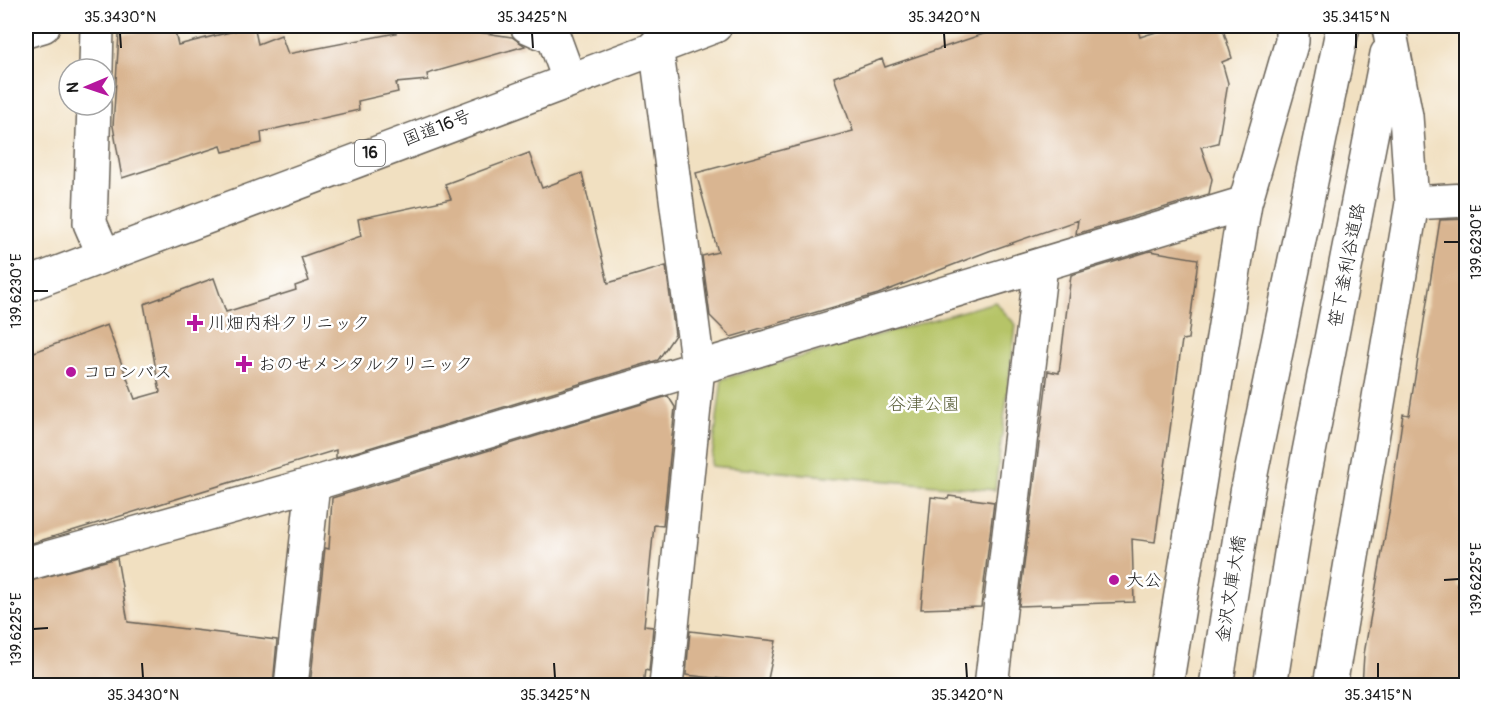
<svg xmlns="http://www.w3.org/2000/svg" width="1492" height="711" viewBox="0 0 1492 711" font-family="Pangolin,'Klee One',sans-serif">
<rect width="100%" height="100%" fill="#fff"/>
<filter id="ink" filterUnits="userSpaceOnUse"><feTurbulence type="fractalNoise" baseFrequency=".0167" numOctaves="2"/><feDisplacementMap in="SourceGraphic" scale="12" xChannelSelector="R" yChannelSelector="G"/><feConvolveMatrix kernelMatrix="1 2 1 2 8 2 1 2 1" color-interpolation-filters="sRGB"/></filter>
<filter id="wash" filterUnits="userSpaceOnUse"><feTurbulence type="fractalNoise" baseFrequency=".008" numOctaves="4" result="noise"/><feDisplacementMap in="SourceGraphic" scale="24" xChannelSelector="R" yChannelSelector="G"/><feGaussianBlur stdDeviation="1.35" result="paint"/><feColorMatrix in="noise" values="0 0 0 0 0 0 0 0 0 0 0 0 0 0 0 0 0 1.4 0 .05"/><feComposite in="paint" operator="in"/></filter>
<g filter="url(#wash)">
<rect width="100%" height="100%" fill="#f1e0c1"/>
<path fill="#b6c467" stroke="#697042" stroke-width="1.5" d="M995 302 1016 325 995 490 711 466 722 379Z"/>
<g id="blocks">
<path fill="#d9b591" d="M254 26 258 44 281 35 288 54 396 33 395 30 417 26H437L512 37 525 46 427 74 428 80 396 83 398 92 358 101 359 110 261 132 262 143 223 152 221 146 122 178 113 126 119 35 174 27 178 45Z
M1007 26H1137L1140 37 1175 26H1222L1232 58 1222 62 1228 83 1218 143 1201 147 1212 179 1209 194 1076 234 1078 220 989 251 878 294 731 337 710 316 702 256 718 252 696 173 853 131 834 77 882 59 885 67Z
M529 153 542 188 582 173 608 283 666 266 675 335 658 360 336 458V450L26 545V355L107 325 135 399 160 392 144 304 214 278 226 312 296 290 295 286 309 281 301 257 361 236 358 219 451 199 445 184Z
M1467 219V524L1457 586 1467 588V686H1362L1364 654 1389 513 1403 414 1409 415 1440 220Z
M1150 251 1198 259 1188 339 1182 340 1155 542 1132 539 1134 602 1019 606 1048 371 1059 373 1071 275Z
M668 396 675 407 663 526 654 525 644 626 653 627 649 671 645 670 643 686H310L325 548 329 549 332 498Z
M949 496 994 502 981 607 921 609 931 497 948 499Z
M117 558 128 622 277 640 273 686H26V582Z
M690 631 776 641 767 684 686 675Z"/>
</g>
</g>
<g filter="url(#ink)">
<use href="#blocks" fill-opacity="0" stroke="#676156" stroke-width="1.5"/>
<g fill="none" stroke-linecap="round" stroke-linejoin="round">
<defs>
<path id="minor" d="M527 26 554 38 569 79
M26 31 43 26
M656 45 698 367 666 686
M96 69 97 26
M94 105 90 223 103 253
M1412 203 1466 200
M1247 493 1343 26
M1299 503 1387 54
M26 564 313 484 1245 203
M291 686 313 484
M991 686 1041 265
M1166 686 1245 203 1292 41V26
M1330 686 1412 203 1406 116 1390 33"/>
<path id="highway" d="M26 285 715 26"/>
</defs>
<use href="#minor" stroke="#676156" stroke-width="36"/>
<use href="#highway" stroke="#676156" stroke-width="36"/>
<use href="#minor" stroke="#fff" stroke-width="33"/>
<use href="#highway" stroke="#fff" stroke-width="33"/>
<defs>
<path id="minor-bridge" d="M1216 686 1247 493
M1270 686 1299 503"/>
</defs>
<use href="#minor-bridge" stroke="#676156" stroke-width="36" stroke-linecap="butt"/>
<use href="#minor-bridge" stroke="#fff" stroke-width="33"/>
</g>
</g>
<path fill="none" stroke="#1c1c1c" stroke-width="2" d="M120 33 121 48M532 33 533 48M944 33 945 48M1356 33V48M1444 242H1459M33 291H48M1444 580 1459 579M33 629 48 628M142 663 143 678M554 663 555 678M966 663 967 678M1378 663V678"/>
<g fill="#b5179e" stroke="#fff" stroke-width="2">
<path d="M192 314h6v6h6v6h-6v6h-6v-6h-6v-6h6z"/>
<path d="M241 355h6v6h6v6h-6v6h-6v-6h-6v-6h6z"/>
<circle cx="71" cy="372" r="6"/>
<circle cx="1114" cy="580" r="6"/>
</g>
<g text-anchor="middle" dominant-baseline="central" stroke-width="5" stroke-linejoin="round" paint-order="stroke">
<rect fill="#fff" stroke="#606060" stroke-width="1.5" x="355" y="140" width="30" height="26" rx="4.5"/>
<g font-size="16" font-weight="bold" fill="#1c1c1c">
<text x="370" y="153">16</text>
</g>
<g font-size="18" fill="#1c1c1c" stroke="#fff">
<text transform="translate(437 128) rotate(-21)">国道16号</text>
<text transform="translate(1347 265) rotate(-79)">笹下釜利谷道路</text>
<text transform="translate(1231 589) rotate(-81)">金沢文庫大橋</text>
</g>
<g font-size="18" fill="#1c1c1c" stroke="#fff" text-anchor="start">
<text x="208" y="323">川畑内科クリニック</text>
<text x="258" y="364">おのせメンタルクリニック</text>
<text x="83" y="372">コロンバス</text>
<text x="1126" y="580">大公</text>
</g>
<g font-size="18" fill="#5a5f3a" stroke="#fff">
<text x="924" y="404">谷津公園</text>
</g>
</g>
<rect width="1492" height="711" fill="none" stroke="#fff" stroke-width="66"/>
<g transform="translate(87 87) rotate(268)"><circle r="28" fill="#ffffff" stroke="#a4a4a4" stroke-width="1.5"/>
<path d="M0-4.5L10 22L0 15L-10 22Z" fill="#b5179e"/>
<text y="-9" font-size="16" font-weight="bold" text-anchor="middle" fill="#1c1c1c">N</text>
</g>
<rect x="33" y="33" width="1426" height="645" fill="none" stroke="#1c1c1c" stroke-width="2"/>
<g font-size="15" text-anchor="middle" fill="#1c1c1c">
<text x="120" y="22">35.3430°N</text>
<text x="532" y="22">35.3425°N</text>
<text x="944" y="22">35.3420°N</text>
<text x="1356" y="22">35.3415°N</text>
<text transform="translate(1476 242) rotate(-90)" y="5">139.6230°E</text>
<text transform="translate(16 291) rotate(-90)" y="5">139.6230°E</text>
<text transform="translate(1476 579) rotate(-90)" y="5">139.6225°E</text>
<text transform="translate(16 629) rotate(-90)" y="5">139.6225°E</text>
<text x="143" y="700">35.3430°N</text>
<text x="555" y="700">35.3425°N</text>
<text x="967" y="700">35.3420°N</text>
<text x="1378" y="700">35.3415°N</text>
</g>
</svg>
